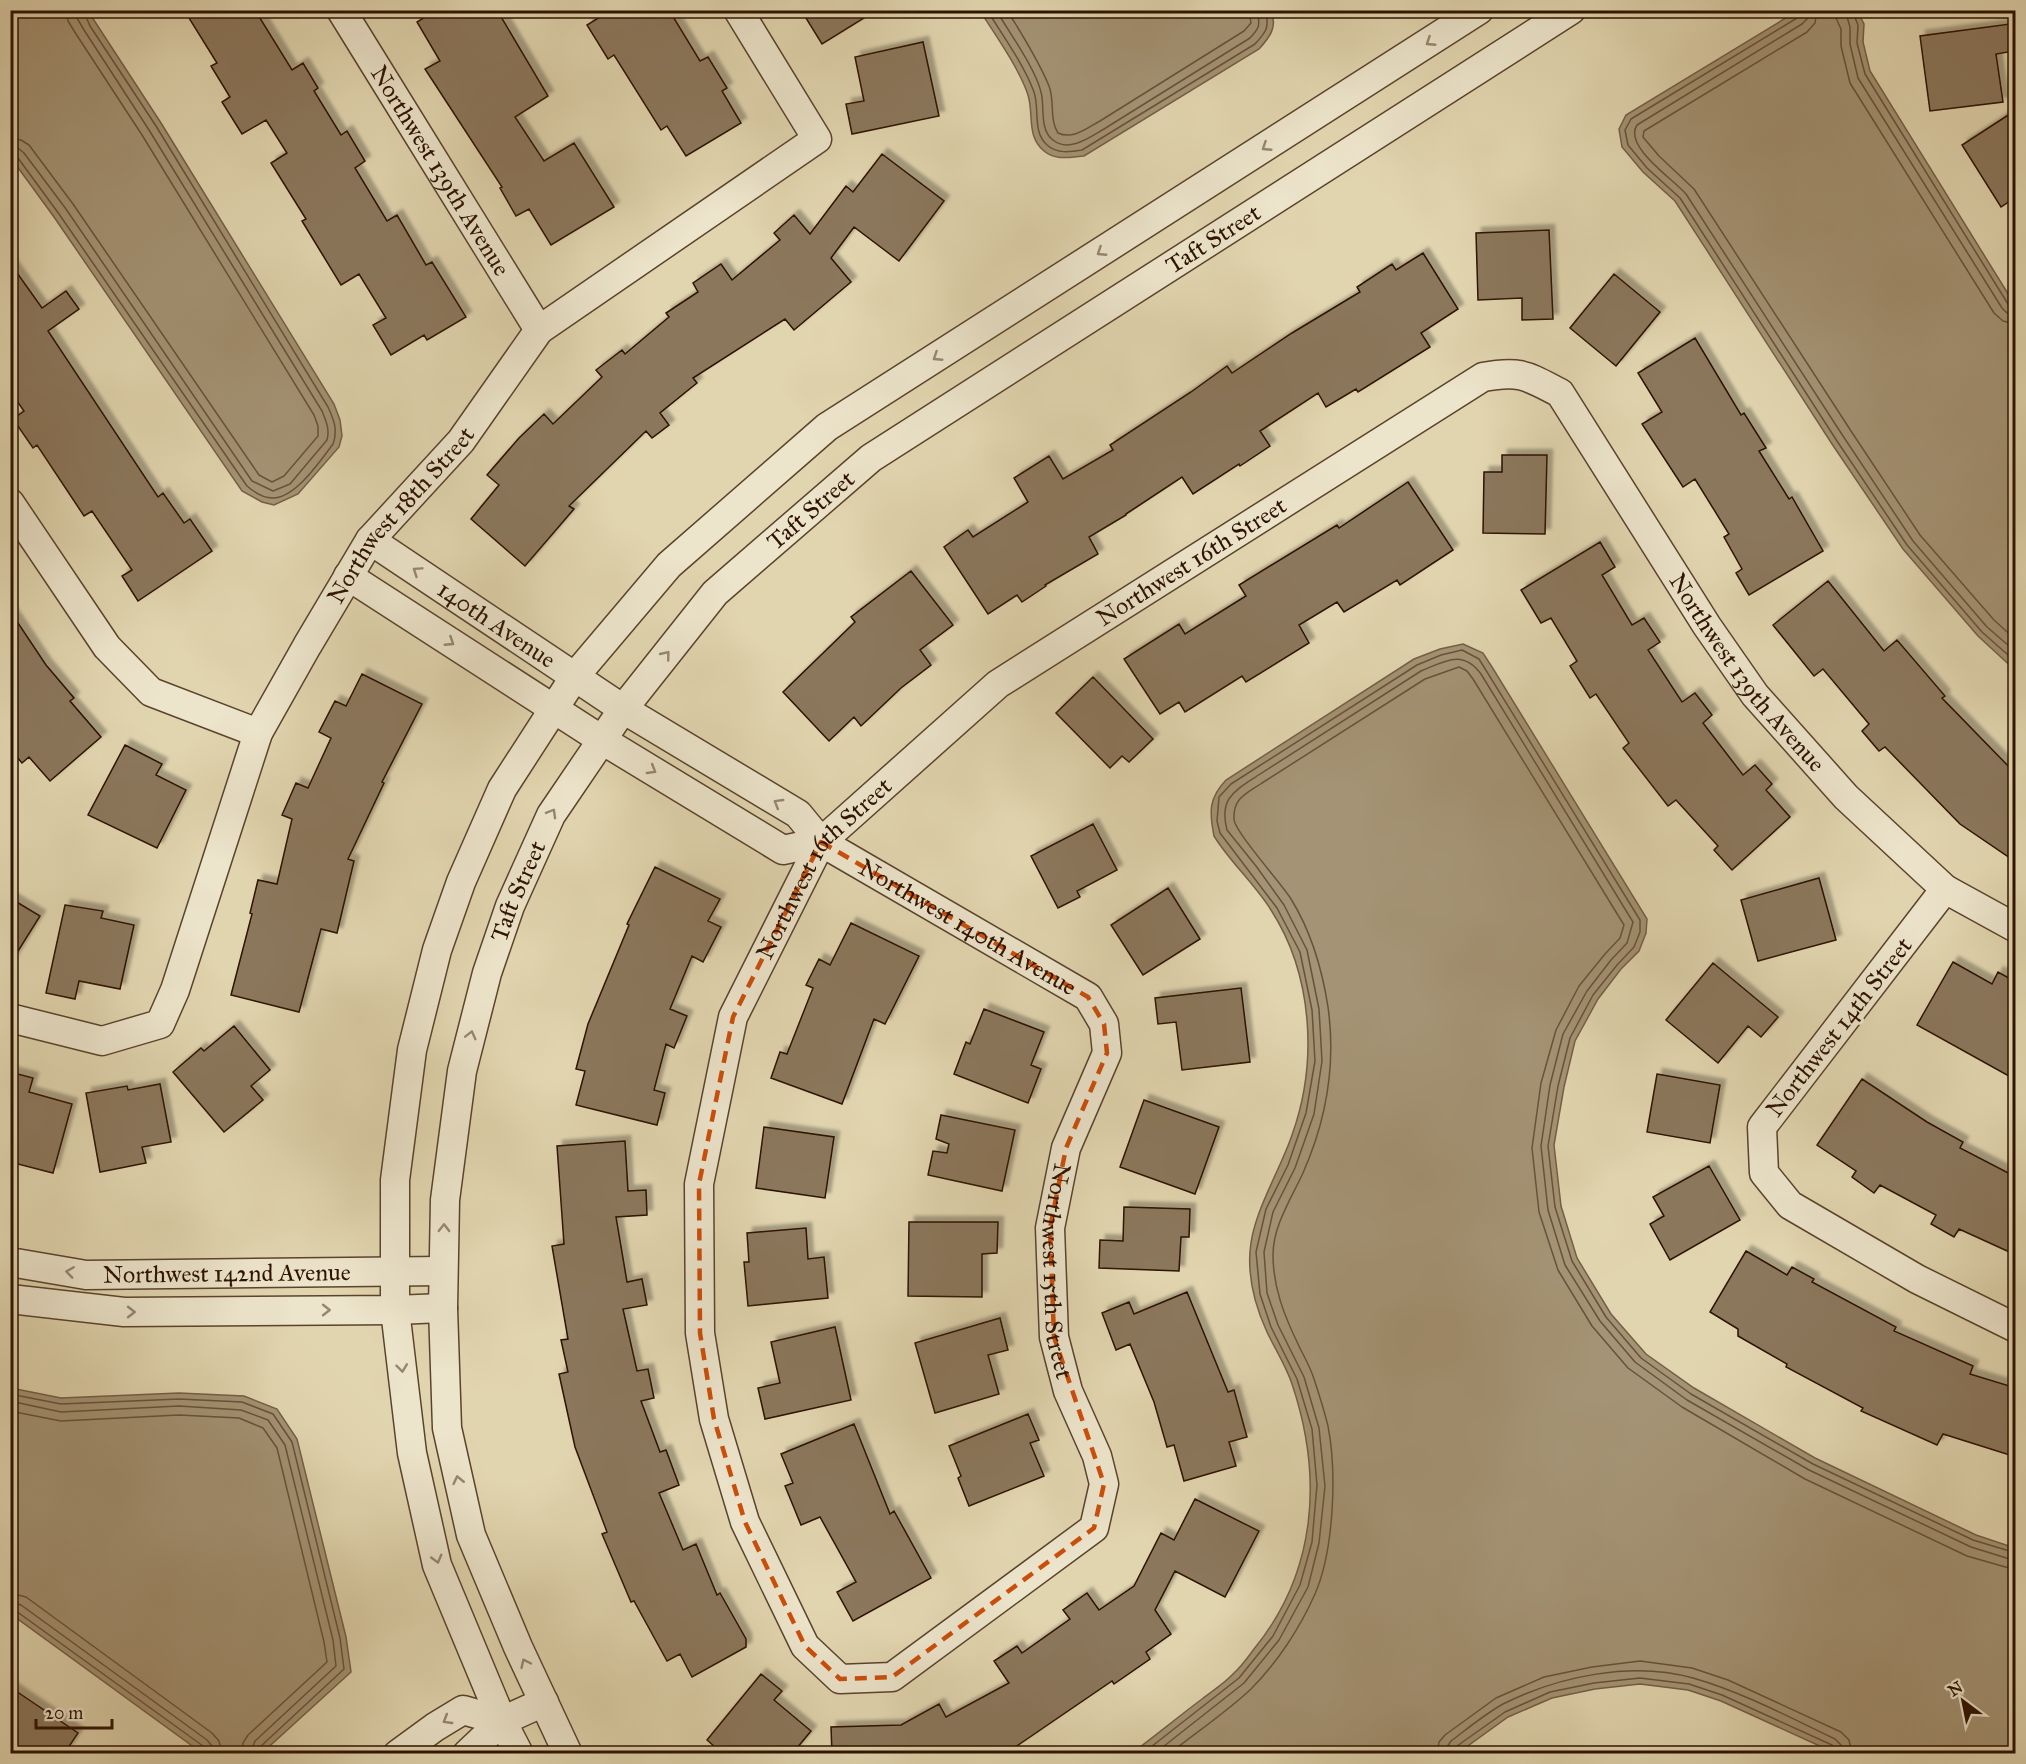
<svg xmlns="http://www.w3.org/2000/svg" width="2026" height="1764" viewBox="0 0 2026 1764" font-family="'IM FELL Great Primer',serif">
<defs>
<filter id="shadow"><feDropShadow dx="5.5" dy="-5.5" stdDeviation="1.5" flood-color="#0004"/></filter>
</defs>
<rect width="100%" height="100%" fill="#e1d5af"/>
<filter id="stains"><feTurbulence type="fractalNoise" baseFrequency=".00333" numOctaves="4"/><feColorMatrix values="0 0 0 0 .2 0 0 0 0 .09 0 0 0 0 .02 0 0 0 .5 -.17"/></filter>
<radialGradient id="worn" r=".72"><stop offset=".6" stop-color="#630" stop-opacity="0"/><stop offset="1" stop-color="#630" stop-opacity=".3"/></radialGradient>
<path fill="#a49374" stroke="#745f46" stroke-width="1.5" d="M1270 10C1279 26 1269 38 1259 49L1084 156C1070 157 1056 161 1044 151 1026 136 1034 114 1028 95 1020 70 995 34 980 11Z
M1799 10 1857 11 1864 24 1863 42 1870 71 2015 305V670L1978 636 1903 549 1832 444 1675 201 1643 172 1622 147 1619 129 1626 115Z
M10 11H88L161 123 334 404 340 420 342 436 339 447 298 494 274 505 262 502 242 491 54 217 11 158Z
M1463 644 1483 653 1492 667 1647 919 1646 933 1639 951 1621 969 1598 999 1575 1041 1564 1087 1554 1145 1561 1206 1577 1258 1611 1314 1646 1354 1694 1388 1815 1458 1976 1535 2015 1548V1753H1835L1721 1701 1688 1690 1640 1684 1595 1689 1552 1698 1508 1717 1458 1753H1132C1155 1736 1178 1717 1202 1699 1212 1691 1225 1683 1234 1673 1242 1666 1248 1657 1254 1649 1317 1572 1323 1476 1292 1384 1286 1366 1275 1349 1267 1332 1256 1308 1248 1279 1250 1252 1252 1214 1280 1171 1292 1135 1318 1063 1313 975 1271 910 1254 883 1230 862 1214 836 1209 811 1209 798 1226 780L1414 659 1440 649Z
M11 1388 61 1398 179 1393 244 1396 277 1409 297 1439 346 1637 351 1672 262 1753H202L11 1614Z"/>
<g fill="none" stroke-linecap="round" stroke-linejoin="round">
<path stroke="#68523a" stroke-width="1.5" d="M987 10C1003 36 1023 63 1034 92 1040 110 1032 131 1047 145 1057 154 1070 152 1082 150L1255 44C1267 31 1269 28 1266 10
M996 10C1009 32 1035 68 1041 92 1045 106 1039 130 1053 140 1069 153 1090 137 1104 129L1250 38C1261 26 1259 26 1258 10
M1007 10C1022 35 1038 59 1049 86 1055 101 1049 119 1058 133 1073 140 1087 128 1100 121L1244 31 1251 23 1249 10
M1801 10 1797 18 1631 119 1625 130 1628 145 1647 168 1680 198 1837 441 1907 545 1982 632 2016 662
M1808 10 1807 19 1802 24 1637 125C1623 146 1673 179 1686 194L1843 436 1913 541 1987 627 2016 652
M1817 10 1815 23 1807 32 1644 131 1643 137 1659 156 1694 189 1851 431 1920 535 1994 620 2016 640
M1835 10 1836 18 1841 29V46L1850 83 1994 313 2003 321 2016 324
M1845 10 1850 27V44L1858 78 2002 308 2007 313 2016 315
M1852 10 1858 25 1857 43 1865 74 2008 304 2016 307
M10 138 21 140 29 145 73 204 259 475 272 482 284 476 318 436V426L314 415 142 135 76 34 68 21 67 10
M10 147 18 148 24 153 66 209 252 481 273 491 290 484 327 440C330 429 326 421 322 411L149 130 84 30 77 18 76 10
M10 155 18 158 59 214 247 486C254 492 263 498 272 498 295 499 321 460 333 444 338 430 334 420 328 407L156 126 90 26 83 10
M10 1394 61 1404 179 1399 242 1402 273 1414 292 1442 340 1638 344 1669 260 1747 258 1754
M10 1401 61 1412 179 1406 241 1410 268 1420 285 1445 333 1640 336 1666 255 1741 250 1754
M10 1411 61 1421 179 1415 239 1418 263 1428 277 1448 324 1642 327 1662 248 1735 243 1743 241 1754
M10 1593 26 1597 212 1733 219 1741 222 1754
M10 1602 21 1605 207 1740 212 1746 213 1754
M10 1609 16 1611 203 1746 205 1754
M1142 1754 1239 1678 1273 1636 1300 1585 1312 1542 1317 1485 1312 1429 1297 1379 1271 1327 1260 1294 1256 1252 1266 1209 1288 1165 1306 1113 1315 1061 1312 1010 1300 952 1277 908 1220 833 1217 821 1219 797 1231 784 1417 665 1441 655 1462 650 1479 659 1640 920V932L1634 947 1617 965 1593 995 1570 1038 1558 1086 1548 1146 1555 1207 1572 1261 1606 1317 1641 1358 1691 1394 1813 1464 1973 1540 2016 1553
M1154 1754 1244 1683 1279 1640 1308 1587 1319 1543 1325 1486 1319 1428 1304 1377 1278 1325 1267 1293 1264 1252 1273 1212 1295 1168 1314 1114 1322 1061 1319 1009 1307 950 1284 905 1256 866 1227 830C1219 799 1233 792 1257 776L1421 671C1445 661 1463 649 1481 674L1633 922 1627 943 1611 960 1587 991 1563 1034 1550 1085 1541 1146 1548 1210 1565 1265 1600 1321 1635 1362 1687 1400 1809 1470 1971 1547 2016 1561
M1169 1754C1194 1734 1228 1711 1251 1689 1277 1663 1300 1628 1315 1594 1334 1550 1337 1473 1328 1426 1324 1410 1319 1394 1314 1379 1310 1366 1303 1355 1298 1344 1284 1315 1273 1287 1273 1255 1273 1226 1291 1199 1303 1173 1326 1121 1336 1064 1328 1007 1322 968 1312 933 1291 899 1281 883 1234 831 1234 819 1233 798 1246 794 1262 783L1425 679 1459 667 1467 671 1473 679 1624 925 1620 938 1605 954 1579 986 1556 1030 1541 1083 1532 1148 1539 1212 1558 1270 1592 1326 1628 1368 1682 1407 1805 1479 1967 1556 2016 1570
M1437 1754 1439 1742 1445 1735 1496 1698 1544 1677 1592 1667 1640 1661 1692 1668 1728 1680 1841 1732 1849 1740 1852 1754
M1446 1754 1447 1747 1451 1741C1467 1729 1485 1714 1503 1704 1559 1676 1632 1661 1693 1678 1742 1692 1789 1717 1835 1739L1841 1745 1843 1754
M1454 1754 1457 1746 1505 1712 1550 1692 1594 1683 1640 1678 1689 1684 1722 1695 1832 1745 1835 1749 1836 1754"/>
</g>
<path fill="#8b775b" stroke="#2d1200" stroke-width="1.5" filter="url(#shadow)" d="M184 10H255L292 70 303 63 318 88 314 91 341 135 347 131 365 161 355 168 387 221 397 215 426 265 432 262 466 317 427 340 424 335 391 355 373 325 386 318 359 274 341 285 302 221 306 219 271 163 287 153 266 120 242 134 222 102 230 97 211 66 217 63Z
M436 10H497L548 96 515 117 544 161 574 143 614 207 551 245 529 209 516 216 500 188 502 187 425 69 440 61 417 22Z
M611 10H669L700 61 708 57 727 88 722 91 741 123 686 156 667 126 661 130 614 55 608 59 587 25Z
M801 10H877L822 44Z
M2010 24 2014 51 1996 54 2003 102 1930 111 1920 36Z
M923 42 939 116 852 134 846 104 864 101 855 57Z
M2016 110V197L2001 207 1962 145Z
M882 154 944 201 899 261 854 227 831 258 851 282 794 330 785 319 693 378 697 383 660 413 669 425 652 438 646 431 569 506 574 509 525 566 471 519 499 485 487 475 519 438 544 414 553 424 602 377 596 370 622 350 625 354 669 317 666 313 698 292 693 283 721 264 732 280 780 240 774 233 794 215 810 234 846 186 853 192Z
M1549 230 1553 319 1522 320V298L1478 300 1476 233Z
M1423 253 1458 309 1421 333 1430 347 1358 392 1356 389 1326 407 1318 393 1260 431 1270 446 1240 466 1239 464 1193 494 1182 477 1126 514V515L1089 537 1098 554 1045 585 1046 586 1022 602 1017 595 988 614 944 547 968 530 973 537 1028 502 1014 478 1049 456 1063 479 1113 450 1110 445 1191 392 1227 366 1232 373 1292 333 1360 292 1357 287 1392 264 1396 270Z
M10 263 42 308 66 291 79 309 48 331 158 497 163 493 184 523 190 519 212 551 138 601 122 576 132 570 92 511 84 516 37 445 33 448 13 419 24 411 10 391Z
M1614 274 1660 312 1616 366 1570 328Z
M1695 338 1741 415 1744 413 1766 448 1759 451 1789 499 1792 497 1823 551 1749 595 1736 573 1742 569 1724 537 1729 534 1695 479 1683 487 1642 424 1662 412 1638 373Z
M1502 455H1547L1545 534 1483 533 1484 472H1502Z
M1408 482 1453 550 1400 585 1397 580 1344 612 1337 602 1299 625 1309 643 1246 682 1242 676 1185 712 1179 702 1160 714 1124 659 1179 624 1185 634 1246 596 1239 585 1337 525 1339 528Z
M1600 542 1615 567 1602 575 1632 625 1644 618 1660 642 1648 650 1682 702 1695 693 1712 715 1703 723 1743 775 1755 765 1772 784 1766 790 1790 817 1732 870 1714 850 1718 846 1676 800 1668 806 1623 748 1629 743 1596 694 1590 698 1570 666 1577 661 1551 618 1541 623 1521 590Z
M911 571 953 625 920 650 931 665 901 688 861 726 854 717 829 741 783 692 855 622 851 617Z
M1828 581 1884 651 1897 640 1945 696 1942 698 2016 774V862L1960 824 1885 747 1879 751 1862 731 1869 724 1823 669 1814 676 1773 625Z
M10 611 46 665 74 698 70 701 101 737 50 781 29 757 22 763 10 749Z
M362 674 422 704 382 782 384 783 348 859 354 861 337 933 321 929 299 1012 231 995 252 914 250 913 258 880 277 884 292 819 282 815 296 783 308 788 331 738 319 732 335 701 346 706Z
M1093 677 1153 739 1129 762 1122 756 1110 768 1056 713Z
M125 745 162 764 156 775 186 790 157 848 88 815Z
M1093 824 1117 870 1077 891 1080 897 1058 908 1031 856Z
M655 867 720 899 708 921 721 927 703 962 692 956 670 1009 687 1016 674 1048 666 1044 654 1090 665 1093 657 1125 576 1105 585 1071 576 1069 588 1024 629 925 627 924Z
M1819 878 1836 940 1758 961 1741 900Z
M1168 888 1200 939 1143 975 1111 925Z
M10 898 40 916 10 964Z
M65 905 103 911 101 918 134 925 120 989 79 981 75 999 46 993Z
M851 923 919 956 885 1024 874 1019 842 1104 771 1078 780 1052 787 1054 813 988 806 985 819 959 830 965Z
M1953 962 1992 984 1998 972 2016 982V1080L1917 1025Z
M1713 963 1778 1017 1761 1037 1748 1026 1718 1063 1666 1020Z
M1241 988 1250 1062 1182 1070 1176 1022 1158 1024 1155 998Z
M984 1009 1044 1032 1031 1065 1041 1069 1028 1103 954 1074 966 1042 970 1044Z
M234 1026 270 1070 251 1086 263 1100 224 1132 173 1072 201 1048 204 1051Z
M10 1072 33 1078 29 1092 72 1104 53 1173 10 1162Z
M1657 1074 1720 1085 1710 1143 1647 1132Z
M1862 1079 1927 1122 1963 1142 1960 1148 2016 1177V1255L1959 1229 1954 1237 1931 1224 1936 1215 1880 1185 1874 1193 1852 1177 1856 1171 1817 1145Z
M160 1084 171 1142 142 1147 146 1163 100 1172 86 1093 127 1086 128 1090Z
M1144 1100 1219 1127 1195 1194 1120 1167Z
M941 1115 1015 1130 1002 1191 928 1175 933 1151 947 1153 949 1144 936 1139Z
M764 1127 834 1137 825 1198 756 1188Z
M625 1141 628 1191 646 1190 647 1215 616 1217 627 1282 642 1279 647 1305 623 1309 637 1371 648 1369 654 1398 641 1401 660 1452 666 1450 679 1485 659 1493 683 1550 696 1544 717 1595 720 1593 746 1639V1647L692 1677 680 1654 667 1661 634 1601 631 1602 602 1534 607 1532 575 1447 559 1374 568 1372 561 1340 568 1339 552 1246 564 1244 557 1146Z
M1709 1166 1740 1220 1670 1260 1650 1224 1664 1216 1653 1197Z
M1124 1207 1190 1209 1189 1237H1181L1179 1271 1099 1268 1100 1240 1123 1241Z
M909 1222H998L997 1253 982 1254V1297L908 1296Z
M806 1228 808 1259 824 1257 828 1298 748 1306 744 1262H749L747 1233Z
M1746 1251 1787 1275 1792 1267 1814 1279 1812 1282 1896 1327 1894 1331 1973 1366 1970 1374 2016 1388V1457L1943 1434 1937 1445 1861 1411 1863 1408 1786 1367 1787 1364 1738 1336V1329L1710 1312Z
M1187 1292 1228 1392 1234 1390 1247 1437 1229 1442 1236 1466 1184 1481 1174 1445 1167 1447 1154 1402 1130 1344 1116 1350 1102 1313 1129 1302 1134 1314Z
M1000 1318 1008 1350 988 1355 999 1394 935 1413 915 1343Z
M835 1327 851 1400 765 1419 758 1388 780 1383 771 1342Z
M1028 1414 1039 1440 1030 1443 1044 1476 969 1506 958 1478 961 1476 949 1446Z
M854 1424 890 1514 894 1511 931 1578 853 1621 837 1592 856 1582 820 1517 801 1525 785 1486 793 1483 781 1454Z
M1195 1499 1259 1531 1225 1597 1175 1571 1155 1610 1171 1634 1146 1652 1150 1659 1114 1684 1112 1681 1005 1754H832L831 1727 901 1725 939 1704 946 1717 1009 1683 994 1661 1017 1646 1022 1653 1070 1619 1063 1610 1087 1593 1099 1610 1134 1586 1161 1533 1174 1540Z
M761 1674 782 1691 774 1700 811 1731 792 1754H723L707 1740Z
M10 1687 78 1733 64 1754H10Z"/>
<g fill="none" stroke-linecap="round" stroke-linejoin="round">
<defs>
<g id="minor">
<path id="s1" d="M341 10 539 330"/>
<path d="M10 503 107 647 151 692 258 733"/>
<path id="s2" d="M370 540 623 709 798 814 821 842 1088 997 1104 1024 1107 1053 1066 1148 1050 1228 1054 1337 1068 1391 1097 1456 1104 1484 1094 1528 892 1677 840 1679 805 1646 745 1522 714 1419 700 1333 699 1184 733 1017 821 842 998 684 1483 377C1521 370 1527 376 1560 393L1707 626 1755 695 1846 797 1945 889 2016 928"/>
<path d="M348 576 602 740 783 850 821 842"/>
<path d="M1945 889 1762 1127 1764 1173 1790 1205 1917 1279 2016 1328"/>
<path id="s3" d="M10 1018 102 1041 160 1024 175 990 258 733 307 646 370 540 461 441 539 330 817 139 738 10"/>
<path id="s4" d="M10 1262 86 1275 443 1271"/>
<path d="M10 1299 124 1312 395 1310 443 1308"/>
<path d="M398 1754 435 1727 463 1710 502 1721"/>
<path d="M467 1754 502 1721 544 1702"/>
<path d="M519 1754 502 1721 437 1565 412 1453 395 1310V1180L412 1050 437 950 461 882 502 789 575 676 669 565 827 427 1479 10"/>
<path id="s5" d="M568 1754 518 1647 471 1535 447 1428 443 1308 445 1200 462 1071 487 973 510 906 551 815 623 709 715 593 871 458 1571 10"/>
</g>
</defs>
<use href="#minor" stroke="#5a432c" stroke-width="31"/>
<use href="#minor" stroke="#ece4cb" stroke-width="28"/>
</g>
<defs><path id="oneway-chevron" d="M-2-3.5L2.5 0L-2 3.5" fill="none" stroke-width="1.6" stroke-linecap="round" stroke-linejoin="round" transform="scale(1.5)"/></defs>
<g stroke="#968670">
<use href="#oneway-chevron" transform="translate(1430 42) rotate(147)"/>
<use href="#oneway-chevron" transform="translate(1266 147) rotate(147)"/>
<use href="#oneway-chevron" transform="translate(1101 252) rotate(147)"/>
<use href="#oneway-chevron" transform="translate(937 357) rotate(147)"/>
<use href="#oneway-chevron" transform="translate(417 571) rotate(-146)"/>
<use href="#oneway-chevron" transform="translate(450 642) rotate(33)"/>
<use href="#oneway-chevron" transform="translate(666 655) rotate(-51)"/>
<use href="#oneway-chevron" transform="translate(652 770) rotate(31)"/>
<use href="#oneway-chevron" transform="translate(778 803) rotate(-149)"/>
<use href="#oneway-chevron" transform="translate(552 813) rotate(-60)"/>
<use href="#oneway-chevron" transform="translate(471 1035) rotate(-76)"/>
<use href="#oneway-chevron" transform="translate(444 1228) rotate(-89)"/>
<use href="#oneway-chevron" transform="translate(70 1272) rotate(-172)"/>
<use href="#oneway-chevron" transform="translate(326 1310)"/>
<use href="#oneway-chevron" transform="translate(131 1312)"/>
<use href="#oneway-chevron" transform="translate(402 1368) rotate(83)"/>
<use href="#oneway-chevron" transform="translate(458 1480) rotate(-103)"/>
<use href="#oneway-chevron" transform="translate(437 1559) rotate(75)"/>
<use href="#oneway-chevron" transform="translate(525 1663) rotate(-115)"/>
<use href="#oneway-chevron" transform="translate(447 1720) rotate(149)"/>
</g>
<path fill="none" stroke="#cc4e0a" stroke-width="4.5" stroke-dasharray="12 8" stroke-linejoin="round" d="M821 842 1088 997 1104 1024 1107 1053 1066 1148 1050 1228 1054 1337 1104 1484 1094 1528 892 1677 840 1679 805 1646 745 1522 714 1419 700 1333 699 1184 733 1017Z"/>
<g text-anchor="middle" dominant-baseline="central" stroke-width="6" stroke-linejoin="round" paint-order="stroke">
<g font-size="24" fill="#2d1200" stroke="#ece4cb">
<text stroke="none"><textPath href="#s1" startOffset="189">Northwest 139th Avenue</textPath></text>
<text stroke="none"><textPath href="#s5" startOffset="1868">Taft Street</textPath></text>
<text stroke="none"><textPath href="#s5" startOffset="1382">Taft Street</textPath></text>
<text stroke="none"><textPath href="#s3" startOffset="724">Northwest 18th Street</textPath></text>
<text stroke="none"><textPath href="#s2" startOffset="3074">Northwest 16th Street</textPath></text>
<text stroke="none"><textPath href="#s2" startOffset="152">140th Avenue</textPath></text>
<text stroke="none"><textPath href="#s2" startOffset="3837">Northwest 139th Avenue</textPath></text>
<text stroke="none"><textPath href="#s2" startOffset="2588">Northwest 16th Street</textPath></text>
<text stroke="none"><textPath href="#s5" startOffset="896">Taft Street</textPath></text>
<text stroke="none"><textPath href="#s2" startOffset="714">Northwest 140th Avenue</textPath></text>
<text transform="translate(1839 1027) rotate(-52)">Northwest 14th Street</text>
<text stroke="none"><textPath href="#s2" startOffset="1142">Northwest 15th Street</textPath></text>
<text stroke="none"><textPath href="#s4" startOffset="218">Northwest 142nd Avenue</textPath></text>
</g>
</g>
<rect width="2026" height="1764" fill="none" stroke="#e1d5af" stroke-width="36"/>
<rect x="12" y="12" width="2002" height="1740" fill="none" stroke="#2d1200" stroke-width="3"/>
<rect x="18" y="18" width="1990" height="1728" fill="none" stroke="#2d1200" stroke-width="1.5"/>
<g transform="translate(1963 1701) rotate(328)" stroke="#ece4cb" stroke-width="4.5" paint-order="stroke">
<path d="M0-4.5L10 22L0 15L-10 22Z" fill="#2d1200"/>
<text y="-9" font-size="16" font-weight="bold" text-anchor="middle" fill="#2d1200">N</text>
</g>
<path d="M36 1719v9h76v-9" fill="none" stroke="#2d1200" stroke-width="3"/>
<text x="45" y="1719" font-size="18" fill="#2d1200" stroke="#ece4cb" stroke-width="4.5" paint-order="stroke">20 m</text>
<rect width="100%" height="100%" filter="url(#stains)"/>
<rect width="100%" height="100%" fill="url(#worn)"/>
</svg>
